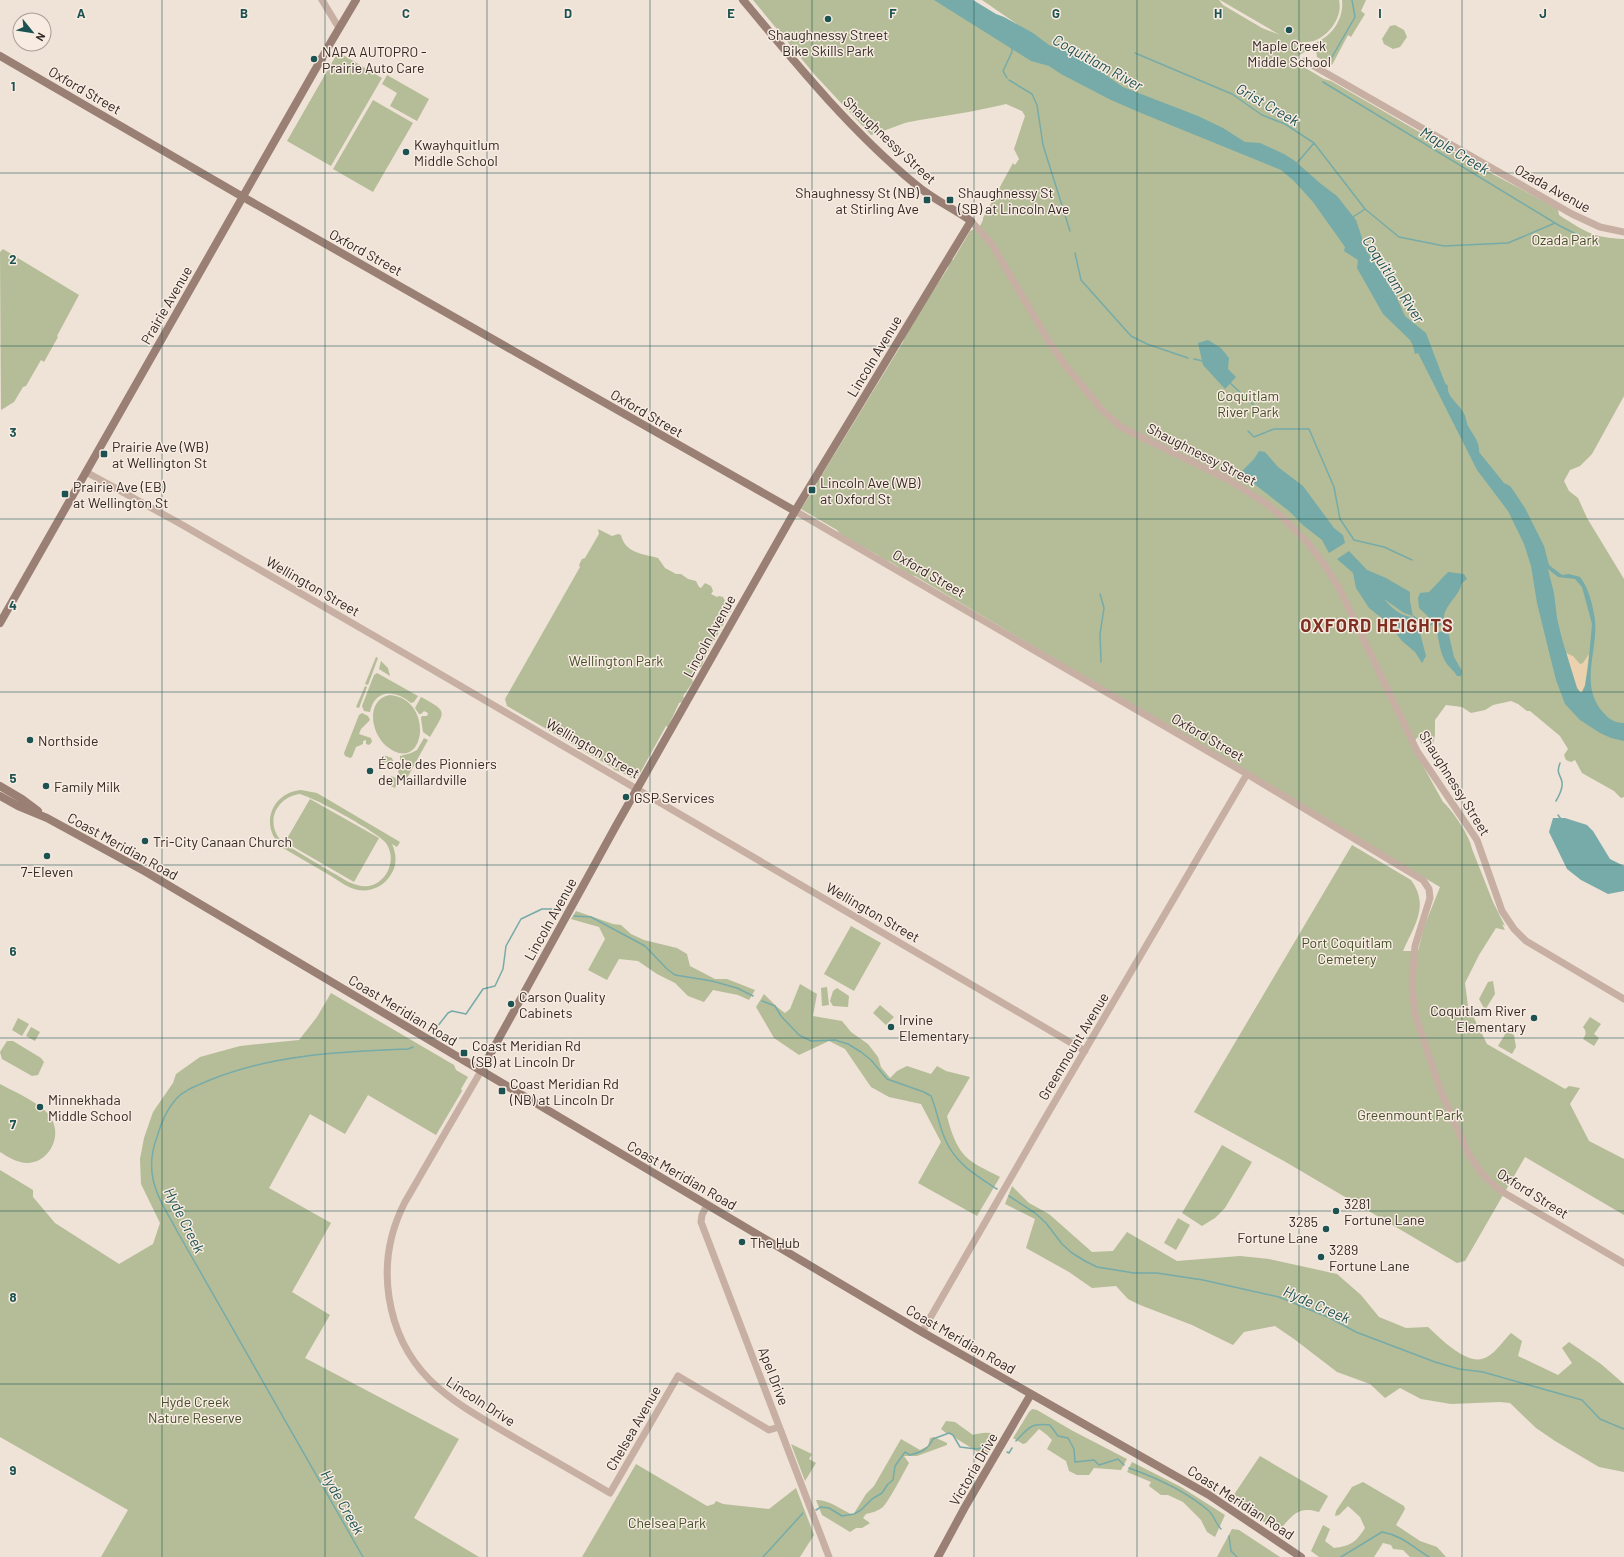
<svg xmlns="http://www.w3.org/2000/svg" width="1624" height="1557" viewBox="0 0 1624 1557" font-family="Barlow,sans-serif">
<rect width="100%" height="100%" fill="#efe2d6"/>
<path fill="#b4bd97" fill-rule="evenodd" d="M753 0H938L1074 63 982 0H1219L1223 5 1262 28 1280 35 1220 0H1339C1343 16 1330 35 1314 41 1310 42 1306 42 1302 42L1306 45 1309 49 1292 60 1324 79 1331 81 1487 171 1558 209 1559 215C1584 231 1593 238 1624 239V396L1592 454 1580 466 1570 470 1564 481 1569 491 1578 498 1587 518 1624 579V797L1621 798 1614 791 1582 773 1575 760 1571 762 1566 760 1564 755 1568 749 1560 736 1530 711H1527L1518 704 1511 701 1493 705 1485 710 1471 713 1462 707 1446 705 1435 720V735L1433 744 1428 746 1422 744 1418 737 1411 744 1443 802C1453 811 1470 836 1472 849L1493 902 1505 926 1502 924 1505 930 1496 928 1479 955 1465 983 1468 1006 1487 1044 1565 1089 1569 1086 1580 1088 1570 1104 1589 1141 1624 1159V1215L1525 1157 1465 1261 1457 1263 1284 1161 1194 1112 1352 845 1411 880C1430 906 1414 926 1403 951H1418L1424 927 1440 887 915 576C906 576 894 560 881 559L878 555 842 536 837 530 801 509 817 484 816 480 819 475 823 473 903 342 906 332 948 268 949 260H953L970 231 980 226 983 220V218L1013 163 1015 165 1019 159 1014 149 1025 116 1022 111 1006 104C974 112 942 116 909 122 896 125 884 132 871 135L814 74Z
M1342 0H1366L1361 11 1365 14 1351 37 1348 35 1332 65 1317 57 1315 43C1332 36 1344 19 1342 0Z
M1395 25 1404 30 1407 37 1400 47 1393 49 1384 44 1382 39 1390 26Z
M338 52 382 78 331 166 287 141Z
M387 75 429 99 417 121 390 106 397 93 382 84Z
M373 100 413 123 373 192 333 169Z
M3 249 79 295 57 336 58 337 44 362 41 360 26 386 23 387 14 402 1 410 0 252Z
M598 529 612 536 618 534 621 535C625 553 643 554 658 558L665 568 676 574H681L688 579 696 581 699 587 701 588 705 583 711 586 713 591 711 594 717 597 719 596 723 597 725 601 731 605 732 609 704 659 702 666 698 669 692 680 693 682 683 696 684 698 682 702 679 703 668 727 666 726 639 775 631 778 621 772 614 770 613 768 507 706 505 699 580 567 579 565 582 559 585 558 599 534Z
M376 657 378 658 368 685 365 684Z
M381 661 388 668 390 676 379 669Z
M377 673 418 696 414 702 411 703C396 690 375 688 370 712L364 711 362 706 374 675Z
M365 686 367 687 359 708 356 707Z
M390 695C436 699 425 779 385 745 378 738 373 727 373 717 373 706 378 697 390 695Z
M421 697C449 712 445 711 430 737L423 732 421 718 422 716H427L428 713 424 711 421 714H419L415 708Z
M362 713 368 716 370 720 361 729 359 734 371 738 372 742 369 745 366 744V740L363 741V744L356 747 352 757 350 758 345 756 344 753 359 715Z
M424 738 428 740 406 780 400 777 398 771 400 767 406 766 408 762 406 760H400V756L411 753 417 750Z
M383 755 392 758 393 761 382 763 380 758Z
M386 776V781L388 784 392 782 391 776 396 778 398 782 395 788 380 781V777Z
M301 790 317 793 400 842 397 847 392 844C397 855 397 867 390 876 383 887 370 892 358 890 348 888 339 881 331 876 315 867 299 857 283 848 259 828 270 793 301 790ZM299 794C312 796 379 833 386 843 400 863 381 893 357 885 348 883 341 877 333 873 318 864 303 855 288 846 264 831 271 799 299 794Z
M310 799 379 838 354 882 285 842Z
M576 911 613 924 621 925 631 934 644 940 677 948 687 954 690 966 715 979H727L755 990 749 1000 738 995 713 990 704 1002 688 996 675 983 657 974 638 961 619 959 607 980 588 970 605 939 599 927 571 919Z
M851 926 881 943 854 991 824 974Z
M1493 981 1495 994 1485 1010 1479 999 1488 982Z
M800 984 817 994 813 1016 842 1021 851 1032 868 1044 878 1057 881 1067 890 1078 897 1071 907 1066 931 1074 937 1066 946 1071 970 1077 947 1116C950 1128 954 1141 961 1151 969 1163 987 1170 1000 1177L977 1216 918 1183 941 1142 921 1104 889 1097 871 1087 845 1049 829 1041 799 1055 774 1038 756 1007 764 994 777 1007 785 1013 790 1009Z
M827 987 829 1005 822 1006 821 988Z
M837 988 849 996 848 1007 833 1006 830 1001 833 991Z
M331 993 454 1065 456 1070 468 1077 461 1089 462 1091 436 1135 368 1095 345 1134 310 1114 269 1188 331 1223 292 1292 330 1315 305 1358 459 1439 414 1518 479 1557H101L128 1510 0 1437V1170L33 1190V1197L55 1223 119 1264 153 1244 160 1223 141 1184 140 1159 144 1138 153 1112 173 1083 176 1074 200 1057 240 1046 299 1040 317 1017Z
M880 1005 894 1017 886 1025 873 1013Z
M1590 1017 1601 1024 1594 1034 1599 1038 1594 1046 1583 1039C1586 1034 1587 1032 1583 1027Z
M18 1018 29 1024 22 1036 12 1030Z
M31 1027 40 1032 35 1041 26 1036Z
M1507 1031 1514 1035 1516 1047 1512 1054 1498 1046Z
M7 1041H13L41 1058 44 1062 38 1075 32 1076 2 1059 0 1052Z
M0 1084C15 1092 43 1104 51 1118 63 1137 48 1164 26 1163 16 1162 8 1157 0 1152Z
M1222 1145 1252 1162 1225 1208 1215 1218 1202 1226 1182 1213Z
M1012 1186 1029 1203 1049 1214 1092 1252 1113 1251 1127 1232 1177 1261 1240 1256 1269 1259 1337 1274 1361 1295 1379 1317 1406 1328 1428 1327C1441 1339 1469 1368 1487 1357 1496 1352 1504 1340 1511 1333L1522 1341 1518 1356 1558 1375 1572 1363 1562 1348 1569 1342 1601 1364 1624 1384V1472L1599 1467 1555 1441 1536 1428 1510 1403 1500 1402 1451 1404 1421 1399 1400 1388 1385 1398 1370 1384 1337 1372 1294 1339 1275 1326 1244 1332 1233 1345 1192 1325 1140 1305 1128 1299 1116 1286 1092 1288 1069 1272 1026 1248 1035 1219 1005 1204Z
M1178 1218 1190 1225 1176 1250 1164 1243Z
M1032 1409 1037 1410 1073 1431 1127 1459 1121 1470 1094 1468 1089 1475H1077L1069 1471 1066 1461 1047 1449 1052 1440 1047 1435 1039 1429 1026 1443 1023 1444 1013 1438 1029 1412Z
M946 1421 955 1422 973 1435C981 1433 990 1431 998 1436L986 1457 957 1439 951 1433H946L941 1429Z
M934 1437 947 1443V1445L917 1456H904L909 1463C904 1472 889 1501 883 1507 878 1511 871 1513 866 1514L863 1518 870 1523 862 1528H856L850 1532 822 1515 816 1500C828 1499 842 1510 853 1515L866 1494 874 1486 901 1439 920 1450 928 1446 930 1438Z
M791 1444 812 1454 809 1459 816 1463 805 1481Z
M1260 1456 1328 1496 1319 1512C1297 1505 1291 1517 1278 1532L1231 1499Z
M1132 1462 1181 1487 1225 1515 1215 1537 1207 1532 1201 1520 1183 1502 1168 1495H1161L1149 1486 1151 1482 1127 1472Z
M636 1464 707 1506 714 1504 716 1501 723 1504 769 1509 796 1488 814 1535 800 1557H582Z
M1363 1482 1404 1506 1405 1509 1396 1525 1420 1541 1437 1547 1446 1557H1410L1403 1550 1393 1549 1391 1545 1383 1543 1374 1557H1319L1311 1551 1323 1525 1330 1529 1325 1541 1334 1548C1351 1546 1356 1542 1365 1528L1360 1517 1348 1506 1339 1515 1335 1516 1336 1511 1352 1487Z
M1232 1529 1239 1530 1280 1557H1217Z"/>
<path fill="#ebd1ad" d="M1566 653 1573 656 1580 664 1583 663 1589 654 1585 685 1582 692H1580L1577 688Z"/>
<path fill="#76aba9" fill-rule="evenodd" d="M934 0H973L996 14 1004 17 1033 33 1049 45 1067 52 1087 62 1123 87 1198 116 1223 128 1245 142 1260 143 1284 154 1295 161 1321 184 1337 196 1356 220 1362 238V244L1394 292 1405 316 1426 333 1445 383 1448 386C1446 396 1458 403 1463 412 1466 416 1466 421 1468 426 1473 435 1480 442 1479 452L1504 483 1510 486 1513 490 1525 508 1544 546 1549 565 1562 575 1569 574 1580 577C1589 588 1593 606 1595 620 1598 651 1580 683 1601 710 1608 718 1613 723 1624 723V741L1611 738 1600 733 1580 720 1565 704 1556 680 1550 656 1537 603 1531 566 1524 544 1508 511 1477 470 1419 355 1418 353 1415 354 1413 346 1410 340 1383 314 1357 268 1358 260 1344 251 1345 247 1313 202 1294 181 1281 170 1141 113 1111 100 1061 74 1049 66 1031 61ZM1548 569 1558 577 1575 579 1582 587 1592 624 1588 668 1585 686 1582 692H1580L1577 688 1562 639 1557 618 1554 593Z
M1208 340 1221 348 1229 358 1228 369 1236 377 1225 389 1203 365 1198 343Z
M1259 451 1265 452 1278 467 1303 486 1334 528 1343 535 1345 543 1329 553 1322 540 1304 526 1289 511 1240 473 1254 459Z
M1349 551 1367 570 1386 578 1410 592V601L1413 616 1404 613 1384 599C1392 608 1400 616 1412 617L1420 633 1426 656 1422 663 1415 652 1402 641 1388 623 1369 608 1356 588 1353 573 1337 559Z
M1448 572 1464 574 1467 579 1462 583C1458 597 1450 600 1445 612 1443 619 1445 620 1439 627L1419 608 1418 598 1420 593 1429 592Z
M1448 631 1454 657 1462 671 1461 676H1457C1454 670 1448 667 1445 661 1440 652 1439 641 1437 632Z
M1553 818H1565L1587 825 1593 831 1610 859 1624 866V891L1608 894 1581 880 1567 869 1549 832Z"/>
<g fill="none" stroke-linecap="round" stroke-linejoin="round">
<path stroke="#76aba9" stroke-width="1.5" d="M1135 53 1232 94 1262 115 1285 124 1314 143 1365 209 1399 237 1444 246 1508 243 1555 223
M1332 57 1355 17 1352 0
M1007 78 1003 71 1012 52V48
M1009 80 1032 94 1037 105 1043 145 1070 231
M1323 82 1560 226 1578 235
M1297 163 1314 143
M1353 217 1365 209
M1075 253 1081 280 1131 336 1147 344 1188 358
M1194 359 1203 361
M1229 382 1260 411
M1248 431 1254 437 1274 429H1309L1334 487 1340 519 1354 540 1384 547 1412 560
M1100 594 1104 608 1100 634 1101 662
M1413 616 1428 626 1435 622
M1556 801C1559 796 1563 788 1562 782 1560 773 1556 774 1560 763
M1558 815 1561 819
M574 916 591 917 645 946 667 969 675 975 712 981 737 988 753 996
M762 1001 775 1006 781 1016 799 1035 811 1041 835 1040 848 1044 861 1052 871 1060 887 1079 924 1092 931 1096C937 1110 939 1127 946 1141 956 1164 977 1176 997 1189
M433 1032 448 1013 452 1011 466 1014 483 989 495 986 503 969 506 946 521 919 542 909H555L562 911
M1009 1196 1035 1213 1046 1223 1062 1244 1072 1253 1085 1261 1097 1267 1134 1273H1157L1203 1280 1279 1297 1330 1318 1356 1332 1435 1362 1459 1369 1483 1372 1582 1400 1600 1419 1624 1429
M1016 1441C1029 1427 1031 1423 1050 1425L1058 1436 1068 1438 1074 1449 1075 1462 1094 1460 1099 1465 1118 1459 1124 1465
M1007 1452 1009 1453 1012 1448
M1129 1468C1157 1478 1186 1491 1209 1511 1214 1516 1216 1524 1221 1529
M816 1510 821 1507 829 1508 842 1516 854 1514 861 1510 872 1499 882 1493 888 1484 893 1480 895 1466 905 1452 910 1455C921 1452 928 1450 933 1439L949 1433 953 1435 960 1447 976 1449 992 1446
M1229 1536 1231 1551 1237 1557
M363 1557 177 1231C168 1214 157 1198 153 1179 150 1164 152 1150 157 1137 161 1123 166 1110 176 1099 185 1089 199 1085 210 1080 273 1054 341 1052 408 1049L413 1047
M763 1557 803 1513
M1341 1557 1382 1532C1401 1535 1413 1547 1429 1557"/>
<path stroke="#c7b0a3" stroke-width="7" d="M322 0 339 28
M1305 61 1572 214 1600 227 1624 232
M971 221 991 243 1051 345 1065 365 1103 411 1121 427 1229 480 1267 504 1281 516 1307 542 1324 564 1339 588 1417 751 1477 840 1502 911 1514 929 1526 941 1624 999
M86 472 179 523 428 667 1085 1051
M795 511 1247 774 1423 880 1429 889 1430 898 1415 946 1412 984 1415 1014 1440 1089 1468 1153 1482 1174 1501 1191 1624 1263
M481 1071 405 1202C390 1231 384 1264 389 1297 401 1375 452 1401 515 1438 546 1456 578 1474 610 1493L678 1376 769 1430 779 1427
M707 1205 702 1215 701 1222 829 1557
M922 1332 1044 1120 1247 774"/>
<path stroke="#9a7f75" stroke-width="8" d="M0 56 243 197 795 511
M0 623 331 42 356 0
M0 786 22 799 38 811
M0 796 18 806 47 818 146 872 922 1332 1209 1495 1301 1557
M481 1071 617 824 795 511 971 221C953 208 932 199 915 184 850 130 797 65 743 0
M938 1557 965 1507 1031 1394"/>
</g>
<path fill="none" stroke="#1c5251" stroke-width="1" stroke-opacity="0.55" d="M162 0V1557M325 0V1557M487 0V1557M650 0V1557M812 0V1557M974 0V1557M1137 0V1557M1299 0V1557M1462 0V1557M0 173H1624M0 346H1624M0 519H1624M0 692H1624M0 865H1624M0 1038H1624M0 1211H1624M0 1384H1624"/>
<g fill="#1c5251" stroke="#f8ece2" stroke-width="1.5">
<circle cx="828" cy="19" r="4"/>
<circle cx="1289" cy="30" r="4"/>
<circle cx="314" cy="59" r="4"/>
<circle cx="406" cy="152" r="4"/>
<rect x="923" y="196" width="8" height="8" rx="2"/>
<rect x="946" y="196" width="8" height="8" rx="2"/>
<rect x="100" y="450" width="8" height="8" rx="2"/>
<rect x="808" y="486" width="8" height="8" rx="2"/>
<rect x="61" y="490" width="8" height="8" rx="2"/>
<circle cx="30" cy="740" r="4"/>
<circle cx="370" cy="771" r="4"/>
<circle cx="46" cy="786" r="4"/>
<circle cx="626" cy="797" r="4"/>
<circle cx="145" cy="841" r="4"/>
<circle cx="47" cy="856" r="4"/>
<circle cx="511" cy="1004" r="4"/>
<circle cx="1534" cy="1018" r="4"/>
<circle cx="891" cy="1027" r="4"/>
<rect x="460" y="1049" width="8" height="8" rx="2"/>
<rect x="498" y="1087" width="8" height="8" rx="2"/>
<circle cx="40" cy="1107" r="4"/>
<circle cx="1336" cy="1211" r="4"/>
<circle cx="1326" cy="1229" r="4"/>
<circle cx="742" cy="1242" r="4"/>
<circle cx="1321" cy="1257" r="4"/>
</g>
<g text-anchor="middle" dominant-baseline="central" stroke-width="3" stroke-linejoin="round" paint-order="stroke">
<g font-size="14" fill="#322825" stroke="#f8ece2" text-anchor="start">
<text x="828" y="34" text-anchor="middle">Shaughnessy Street<tspan x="828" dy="16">Bike Skills Park</tspan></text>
<text x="1289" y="45" text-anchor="middle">Maple Creek<tspan x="1289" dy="16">Middle School</tspan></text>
<text x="322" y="51">NAPA AUTOPRO -<tspan x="322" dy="16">Prairie Auto Care</tspan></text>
<text x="414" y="144">Kwayhquitlum<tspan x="414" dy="16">Middle School</tspan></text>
<text x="919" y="192" text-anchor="end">Shaughnessy St (NB)<tspan x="919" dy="16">at Stirling Ave</tspan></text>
<text x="958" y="192">Shaughnessy St<tspan x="958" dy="16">(SB) at Lincoln Ave</tspan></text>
<text x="112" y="446">Prairie Ave (WB)<tspan x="112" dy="16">at Wellington St</tspan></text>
<text x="820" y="482">Lincoln Ave (WB)<tspan x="820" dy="16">at Oxford St</tspan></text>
<text x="73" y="486">Prairie Ave (EB)<tspan x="73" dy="16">at Wellington St</tspan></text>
<text x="38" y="740">Northside</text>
<text x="378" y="763">École des Pionniers<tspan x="378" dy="16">de Maillardville</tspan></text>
<text x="54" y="786">Family Milk</text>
<text x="634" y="797">GSP Services</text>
<text x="153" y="841">Tri-City Canaan Church</text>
<text x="47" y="871" text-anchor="middle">7-Eleven</text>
<text x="519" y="996">Carson Quality<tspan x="519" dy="16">Cabinets</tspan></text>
<text x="1526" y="1010" text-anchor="end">Coquitlam River<tspan x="1526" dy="16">Elementary</tspan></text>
<text x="899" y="1019">Irvine<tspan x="899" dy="16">Elementary</tspan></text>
<text x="472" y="1045">Coast Meridian Rd<tspan x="472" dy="16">(SB) at Lincoln Dr</tspan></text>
<text x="510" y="1083">Coast Meridian Rd<tspan x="510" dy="16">(NB) at Lincoln Dr</tspan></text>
<text x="48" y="1099">Minnekhada<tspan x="48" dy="16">Middle School</tspan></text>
<text x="1344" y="1203">3281<tspan x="1344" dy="16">Fortune Lane</tspan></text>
<text x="1318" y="1221" text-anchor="end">3285<tspan x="1318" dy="16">Fortune Lane</tspan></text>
<text x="750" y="1242">The Hub</text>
<text x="1329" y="1249">3289<tspan x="1329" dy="16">Fortune Lane</tspan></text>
</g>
<g font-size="14" fill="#322825" stroke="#f8ece2">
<text transform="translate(85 90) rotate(30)">Oxford Street</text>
<text transform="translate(890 140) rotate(43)">Shaughnessy Street</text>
<text transform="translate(1553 188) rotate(29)">Ozada Avenue</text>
<text transform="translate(366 252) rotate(29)">Oxford Street</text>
<text transform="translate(166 305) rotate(-60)">Prairie Avenue</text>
<text transform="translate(874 356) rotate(-59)">Lincoln Avenue</text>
<text transform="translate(647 413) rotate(30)">Oxford Street</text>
<text transform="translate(1202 454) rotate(27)">Shaughnessy Street</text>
<text transform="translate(929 573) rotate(30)">Oxford Street</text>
<text transform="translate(313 586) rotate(30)">Wellington Street</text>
<text transform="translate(709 636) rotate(-61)">Lincoln Avenue</text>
<text transform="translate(1208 737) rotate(30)">Oxford Street</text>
<text transform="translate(593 748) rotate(30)">Wellington Street</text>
<text transform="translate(1455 783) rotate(58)">Shaughnessy Street</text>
<text transform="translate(123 846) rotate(29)">Coast Meridian Road</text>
<text transform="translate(873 912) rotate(30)">Wellington Street</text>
<text transform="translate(550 919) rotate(-61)">Lincoln Avenue</text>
<text transform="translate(403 1010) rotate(31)">Coast Meridian Road</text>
<text transform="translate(1073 1046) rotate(-59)">Greenmount Avenue</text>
<text transform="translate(682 1175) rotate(30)">Coast Meridian Road</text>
<text transform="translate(1533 1193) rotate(32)">Oxford Street</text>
<text transform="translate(961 1339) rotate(30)">Coast Meridian Road</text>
<text transform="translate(774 1376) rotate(69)">Apel Drive</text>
<text transform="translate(481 1401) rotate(33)">Lincoln Drive</text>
<text transform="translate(633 1428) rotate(-60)">Chelsea Avenue</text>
<text transform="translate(973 1469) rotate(-60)">Victoria Drive</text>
<text transform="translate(1241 1502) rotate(33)">Coast Meridian Road</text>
</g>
<g font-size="14" fill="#444f2a" stroke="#f8ece2">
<text x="1565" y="239">Ozada Park</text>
<text x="1248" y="395">Coquitlam<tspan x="1248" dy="16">River Park</tspan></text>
<text x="616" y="660">Wellington Park</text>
<text x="1347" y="942">Port Coquitlam<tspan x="1347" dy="16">Cemetery</tspan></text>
<text x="1410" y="1114">Greenmount Park</text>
<text x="195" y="1401">Hyde Creek<tspan x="195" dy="16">Nature Reserve</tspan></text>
<text x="667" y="1522">Chelsea Park</text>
</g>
<g font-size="15" font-style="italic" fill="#1c5251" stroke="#f8ece2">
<text transform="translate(1098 62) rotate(29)">Coquitlam River</text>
<text transform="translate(1268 104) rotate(30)">Grist Creek</text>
<text transform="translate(1455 150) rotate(31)">Maple Creek</text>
<text transform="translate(1394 279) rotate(57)">Coquitlam River</text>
<text transform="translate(185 1220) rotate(63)">Hyde Creek</text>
<text transform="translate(1317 1304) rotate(24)">Hyde Creek</text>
<text transform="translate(343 1502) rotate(60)">Hyde Creek</text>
</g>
<g font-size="18" font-weight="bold" letter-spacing="1" fill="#7e2f21" stroke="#f8ece2">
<text x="1377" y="625">OXFORD HEIGHTS</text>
</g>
</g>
<g font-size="13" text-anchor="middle" font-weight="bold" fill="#1c5251" stroke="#f8ece2" stroke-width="3" stroke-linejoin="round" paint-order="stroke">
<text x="81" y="18">A</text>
<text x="244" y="18">B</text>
<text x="406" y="18">C</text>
<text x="568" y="18">D</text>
<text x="731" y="18">E</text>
<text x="893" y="18">F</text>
<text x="1056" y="18">G</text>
<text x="1218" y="18">H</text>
<text x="1380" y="18">I</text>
<text x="1543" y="18">J</text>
<text x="13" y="91">1</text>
<text x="13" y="264">2</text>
<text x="13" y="437">3</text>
<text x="13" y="610">4</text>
<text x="13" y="783">5</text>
<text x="13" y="956">6</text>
<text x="13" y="1129">7</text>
<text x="13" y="1302">8</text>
<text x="13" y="1475">9</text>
</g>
<g transform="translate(32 32) rotate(120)"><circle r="19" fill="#f8ece2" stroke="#a99e96"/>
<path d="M0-3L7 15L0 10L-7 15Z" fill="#1c5251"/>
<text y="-6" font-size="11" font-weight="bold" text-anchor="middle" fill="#322825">N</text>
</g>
</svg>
